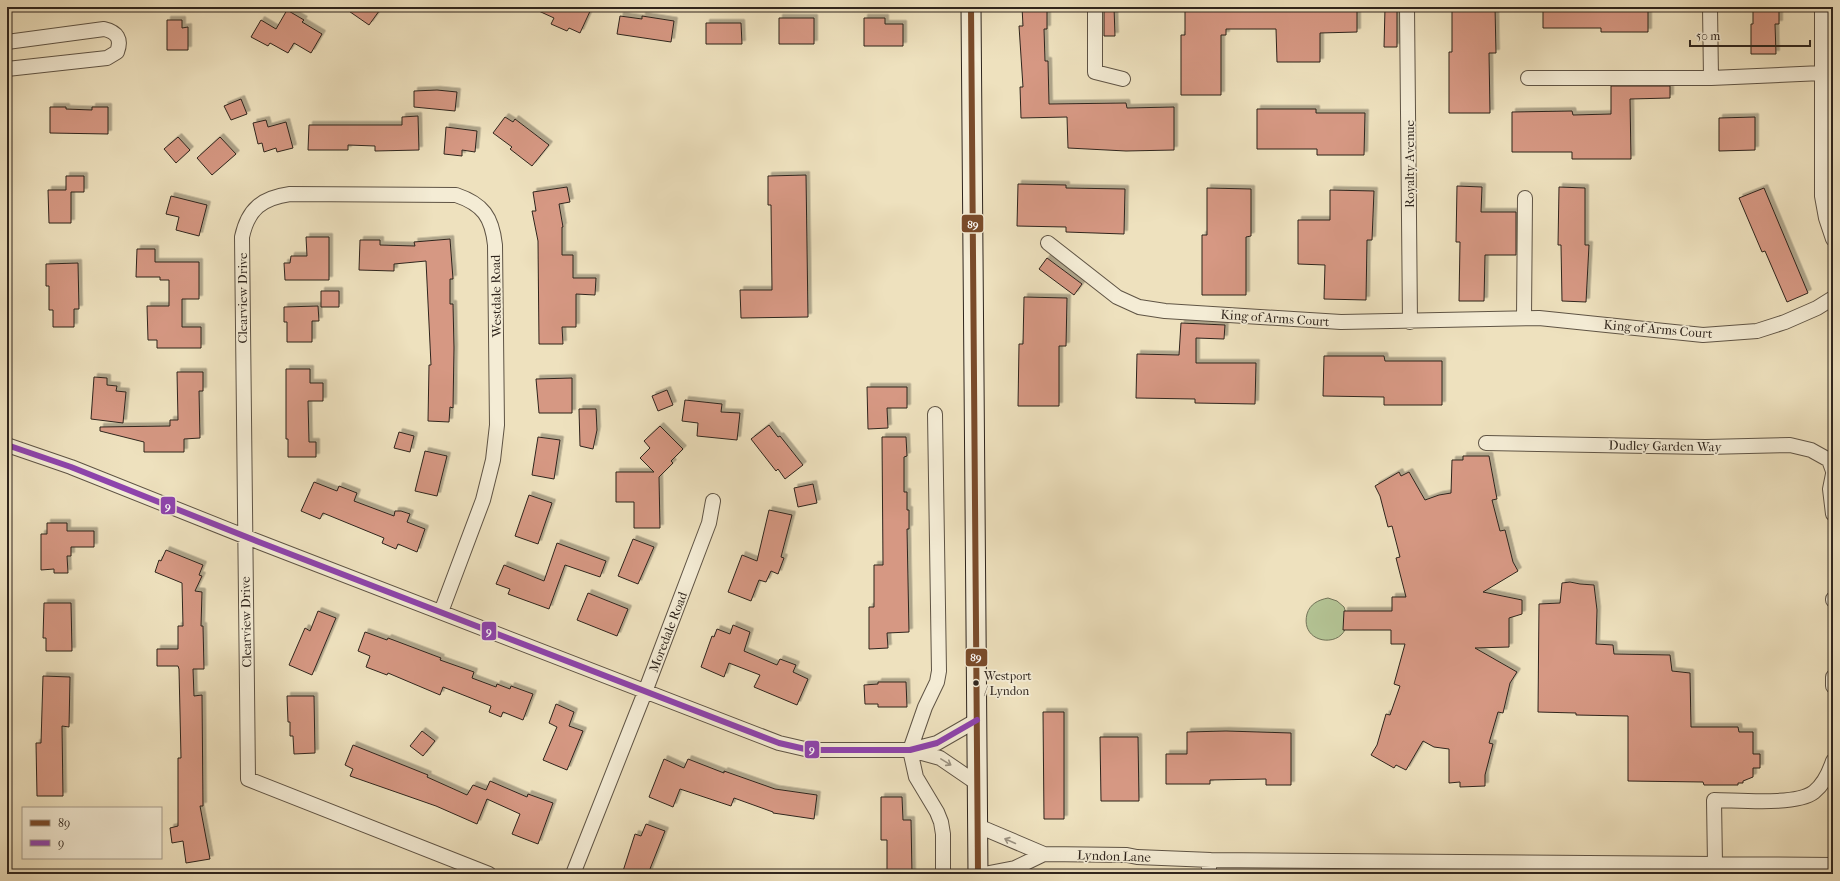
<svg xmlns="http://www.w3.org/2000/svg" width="1840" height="881" viewBox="0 0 1840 881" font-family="'IM FELL French Canon',serif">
<defs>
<filter id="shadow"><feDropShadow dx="3.5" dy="-3.5" stdDeviation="0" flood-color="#0004"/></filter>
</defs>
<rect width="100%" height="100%" fill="#eee1be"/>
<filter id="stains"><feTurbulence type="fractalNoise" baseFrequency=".005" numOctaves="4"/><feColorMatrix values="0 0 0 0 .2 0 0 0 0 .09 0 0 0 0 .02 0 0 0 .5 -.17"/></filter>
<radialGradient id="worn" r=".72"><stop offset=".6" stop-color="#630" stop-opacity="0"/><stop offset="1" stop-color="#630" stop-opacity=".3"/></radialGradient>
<path fill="#b4c495" stroke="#727459" d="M1328 598 1337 601 1344 607C1361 650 1298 650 1307 614 1310 604 1318 600 1328 598Z"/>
<path fill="#d69883" stroke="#2f251d" filter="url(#shadow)" d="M343 7H382L369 25Z
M530 7H592L580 33 569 28 567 31 551 24 554 18Z
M1022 7H1047V29H1044L1045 61H1048L1049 104 1126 103 1127 108 1174 107V150L1126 151 1068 148 1067 117 1021 118 1020 87H1023L1019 26H1023Z
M1104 7H1114L1115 36H1104Z
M1185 7H1357V32L1320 33V62H1277L1276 29H1226V35H1221V95H1181V35H1185Z
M1452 7H1495L1496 53H1489L1490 113H1449V52H1452Z
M1543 7H1648V32H1601V28H1543Z
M1753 7H1779V24H1775L1776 54H1751V24H1753Z
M1385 8H1397V47H1384Z
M287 10 304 20 302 22 322 34 311 53 294 43 288 53 270 43 268 46 251 37 261 20 276 29Z
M620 16 642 19V16L674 21 671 42 617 34Z
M779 18H814V44H779Z
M864 18H885V24H903V46H864Z
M167 20H182V28L188 27V50H167Z
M706 23H741L742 44H706Z
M1611 86H1670V98L1630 99 1631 159H1572V152H1512V112L1572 111 1573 115 1611 114Z
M437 90 457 92 455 111 414 107V91Z
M241 99 247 114 231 120 224 106Z
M50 107H66V109L92 110V107H108V134L50 133Z
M1257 109H1316V113H1365L1364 155H1317V149H1257Z
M418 116 419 150 375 151V146L348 145V150H308L309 125H402V117Z
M505 117 513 122 515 119 549 145 532 166 510 149 512 147 493 133Z
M1755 117V150L1719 151V118Z
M266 120 268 127 286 122 293 148 277 152 276 148 264 152 262 143 258 144 253 123Z
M446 127 477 131 475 152 462 150V156L444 154Z
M178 137 190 150 176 163 164 149Z
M220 137 236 154 212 175 197 158Z
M806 175 808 317 741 318 740 290H772L771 205H768V176Z
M66 176H84V192H71V223H49L48 190H66Z
M1018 184 1066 185V188L1125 189 1124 234 1066 232V227L1017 226Z
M1457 186 1482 187 1481 212H1516V255H1485L1484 301H1459L1460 242H1456Z
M567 187 570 202 559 204 563 227H562V255H573V278H596L595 295 576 294V327H562L563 344H539L538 241 532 211H536L533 192Z
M1559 187 1585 188V245H1589L1586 302 1562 301 1561 245H1558Z
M1207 188 1251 189V236L1246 237V295H1202V235H1207Z
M1764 188 1808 293 1787 302 1765 251 1762 252 1739 198Z
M1330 190 1374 191 1372 240H1367L1366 300 1324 299 1325 265 1298 264V220H1330Z
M171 196 207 205 199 236 176 230 179 217 166 214Z
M306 237H329V280H285L284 263H290L291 256H307Z
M450 239 453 279H450V304H453L454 348 453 408 450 407 449 422 428 421 429 365H431L426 261 394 264V271L359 270 360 240H380V245L415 246 414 242Z
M137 249H155V262H199V299H182V327H201V348H157V340H148L147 306H169V280H160V277H136Z
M1047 258 1082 284 1074 295 1039 269Z
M78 263 79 309H74V327H53V310H49V286H46V264Z
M321 291H339V307H321Z
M1024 297 1067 298 1066 346H1059V406H1018L1019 344H1023Z
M318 306 319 321H312V342H287V322H284V307Z
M1181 323 1225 325 1224 339 1196 338V363H1256L1255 404 1195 403V399L1136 398 1137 354 1179 355Z
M1324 356H1384L1385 361H1442V405H1384V397L1323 396Z
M286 369H310V383H323V401H308L309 442H316V457H288V439H286Z
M177 372H203V391H199L200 438 184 439V452H144V442L100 431V427L170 426V420H178Z
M94 377 107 378V385L117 386 116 391 126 392 123 423 91 419Z
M572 378V413H539L536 379Z
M867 387H907V408H887L888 428 868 429Z
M667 390 673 405 658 411 652 396Z
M685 400 722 404 721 412 740 413 737 440 697 436 698 423 682 421Z
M579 409H596L597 430 593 449 580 446Z
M769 425 778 437 780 436 803 465 785 479 778 469 776 471 751 439Z
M660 426 683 449 671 461 673 463 659 477 660 528H634V502H616V472H654L640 458 650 448 644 441Z
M399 432 414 436 410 452 394 448Z
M538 437 560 440 554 479 532 475Z
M882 437H906L907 456 904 457V492H907V510H909V529H907L909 632 887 633 888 648 869 649V607H874V565H883Z
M425 451 447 456 437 496 415 491Z
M1463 456H1489L1497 499 1492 500 1500 531 1505 530 1513 562 1518 571 1483 592 1522 600V614L1509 618V647L1475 648 1517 672 1510 683 1503 713 1498 712 1489 743 1493 744 1485 775V786L1460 787V782L1449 783V749L1434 747 1423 741 1406 770 1396 765 1394 768 1371 755 1377 745 1386 714 1390 715 1400 686 1394 684 1405 644H1391V630H1343L1344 611H1392V597H1406L1396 558 1400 557 1392 526 1388 527 1380 496 1375 486 1399 472 1401 476 1409 472 1425 500 1439 495 1451 493 1452 460H1463Z
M314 482 337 491 339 486 357 493 354 501 394 516 395 511H401L410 514 407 522 425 529 417 552 398 544 396 549 382 543 384 538 323 513 320 519 301 511Z
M813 484 817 503 798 507 794 488Z
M529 495 552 503 538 544 515 536Z
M769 510 792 515 781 557 784 558 778 574 771 571 766 582 759 580 751 601 728 592 742 555 757 561Z
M47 523H67V531H94V547H71V556H67L68 573H54V569L41 570V534H47Z
M633 539 654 547 638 584 618 576Z
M557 543 606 561 600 577 565 565 549 609 508 594 510 589 496 584 504 565 544 581Z
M166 550 203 565 199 575 202 576 195 591 202 592 201 626H203L204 669H193L194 696 202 695 203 806H200L210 859 186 863 183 841 172 843 170 828 178 826V758H181L179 669 178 666H157V649H178V626H183L182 583 155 572 159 560 161 561Z
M1570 582 1580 584 1594 585 1597 610 1596 644 1613 645 1614 654 1670 655 1672 671 1690 673 1691 727H1738L1739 732H1753V754H1760V768H1753V777L1743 781V783H1738V785H1704L1703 782 1628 781V716L1576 715V713L1538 712 1539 604 1560 603 1562 583Z
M588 593 628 609 617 636 577 620Z
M44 603H71L72 651H46V638H43Z
M318 611 336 618 312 675 289 665 305 628 310 631Z
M733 625 750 632 744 651 777 665 780 659 796 665 793 672 808 679 797 705 754 687 760 675 729 663 724 677 701 667 712 636 714 637 717 629 730 634Z
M365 632 387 640 388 638 441 658 440 660 474 672 472 678 496 687 497 684 510 689 511 686 533 694 523 720 503 712 501 717 489 712 491 706 443 687 440 695 388 673 387 675 366 667 370 656 358 651Z
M43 676 70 677 69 727 62 726 63 796H37L36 743H41Z
M878 682H906L907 707H878V704H865L864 685 878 684Z
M287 696H314L315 753 294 754 293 736H290V722H288Z
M556 704 574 712 569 726 583 731 567 770 543 760 557 727 549 723Z
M1043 712H1064V819H1044Z
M422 731 435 741 423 756 410 746Z
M1226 731 1291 733V785H1266V779L1210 780V784H1166V754H1187V732Z
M1100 737H1138L1139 801H1101Z
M353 745 428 775 427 777 467 795 473 785 486 790 490 781 527 797 528 794 553 803 538 844 512 834 520 814 487 799 477 824 436 806 350 776 353 769 345 765Z
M664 759 684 768 688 759 724 773V771L775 789 817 795 814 819 773 813V812L734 798 731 806 680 789 673 807 649 797Z
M881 797H902L903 820H911L912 874H887V840H881Z
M646 824 665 831 648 874H630L623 871 635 834 641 836Z"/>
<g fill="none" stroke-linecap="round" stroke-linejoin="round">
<defs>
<path id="minor" d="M1095 7V72L1123 79
M1407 7 1410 322
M1822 7V196L1826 218 1833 239
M7 42 104 29C117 32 122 39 117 52L107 58 7 69
M1528 78H1711L1710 7
M1711 78 1822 73
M1048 243 1117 297 1139 307 1165 311 1341 322 1539 318 1703 335 1757 331 1785 322 1817 308 1833 298
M1524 318 1525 198
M935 414 939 671 937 682 925 707 910 750 916 777 937 812 941 822 943 834V874
M1486 443 1706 447 1790 445 1811 450 1829 460 1833 471
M7 445 71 467 259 542 779 743 805 749 819 750H910L937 743 977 720
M1833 474 1830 489 1833 514
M1833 599V600
M441 612 483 500 493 460 497 425 495 245C492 217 483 204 456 195L290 194C262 198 248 209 242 237L248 779 489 874
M1833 677V686
M911 750 940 758 978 784
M978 826 1044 854 1127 855 1137 857 1211 860 1833 865
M1209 860V874
M1715 864 1714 800C1737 800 1796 806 1814 792 1824 784 1829 773 1833 761
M573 874 645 692 709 523 713 501
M984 874 1015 868 1044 854"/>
<path id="secondary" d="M971 7 978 874"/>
</defs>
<use href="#minor" stroke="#5f5445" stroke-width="16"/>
<use href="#secondary" stroke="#2f251d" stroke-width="21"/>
<use href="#minor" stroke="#f4ecd5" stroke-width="14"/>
<use href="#secondary" stroke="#f4ecd5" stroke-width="19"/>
<defs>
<path id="bus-1" d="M971 7 978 874"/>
<path id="bus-2" d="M7 445 71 467 259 542 779 743 805 749 819 750H910L937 743 977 720"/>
</defs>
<use href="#bus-1" stroke="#f4ecd5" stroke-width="9"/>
<use href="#bus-2" stroke="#f4ecd5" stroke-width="9"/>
<use href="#bus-1" stroke="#7a4b2a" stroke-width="6"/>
<use href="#bus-2" stroke="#8e44ad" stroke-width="6"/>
</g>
<defs><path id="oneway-shaft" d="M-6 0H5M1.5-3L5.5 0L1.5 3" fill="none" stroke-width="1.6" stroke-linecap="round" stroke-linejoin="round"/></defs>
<g stroke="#9b9282">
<use href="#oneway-shaft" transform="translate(946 762) rotate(31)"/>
<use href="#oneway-shaft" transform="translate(1010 841) rotate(-156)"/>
</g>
<circle fill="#2f251d" stroke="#f4ecd5" stroke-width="1.5" cx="976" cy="683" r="3.5"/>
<g text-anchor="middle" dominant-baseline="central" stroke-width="3.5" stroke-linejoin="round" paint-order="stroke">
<g font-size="12" fill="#2f251d" stroke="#f4ecd5" text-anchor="start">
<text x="984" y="676">Westport<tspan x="984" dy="15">/ Lyndon</tspan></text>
</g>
<g font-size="13" fill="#2f251d" stroke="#f4ecd5">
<text transform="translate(1409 164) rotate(-90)">Royalty Avenue</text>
<text transform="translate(496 296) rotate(-91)">Westdale Road</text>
<text transform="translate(242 298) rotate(-90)">Clearview Drive</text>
<text transform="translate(1275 318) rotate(4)">King of Arms Court</text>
<text transform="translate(1658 329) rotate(5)">King of Arms Court</text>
<text transform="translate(1665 446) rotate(1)">Dudley Garden Way</text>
<text transform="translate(246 622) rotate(-91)">Clearview Drive</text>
<text transform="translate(668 632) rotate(-69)">Moredale Road</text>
<text transform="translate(1114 856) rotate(2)">Lyndon Lane</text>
</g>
</g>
<g stroke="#f4ecd5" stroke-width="1.5">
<rect x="961" y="214" width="23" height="19" rx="4" fill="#7a4b2a"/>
<rect x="160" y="496" width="16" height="19" rx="4" fill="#8e44ad"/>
<rect x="481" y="621" width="16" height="20" rx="4" fill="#8e44ad"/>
<rect x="965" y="648" width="23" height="19" rx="4" fill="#7a4b2a"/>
<rect x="804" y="740" width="16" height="19" rx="4" fill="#8e44ad"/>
</g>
<g font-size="11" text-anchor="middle" font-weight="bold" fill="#fff">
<text x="973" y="228">89</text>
<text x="168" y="510">9</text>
<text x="489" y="635">9</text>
<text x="976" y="661">89</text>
<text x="812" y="753">9</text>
</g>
<rect width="1840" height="881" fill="none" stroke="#eee1be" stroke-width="24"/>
<rect x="8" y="8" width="1824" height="865" fill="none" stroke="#2f251d" stroke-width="2"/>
<rect x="12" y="12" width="1816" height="857" fill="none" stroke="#2f251d"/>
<rect x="22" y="807" width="140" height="52" fill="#f4ecd5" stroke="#a59c8b"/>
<rect x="30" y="820" width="20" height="6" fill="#7a4b2a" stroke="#a59c8b"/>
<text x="58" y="827" font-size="12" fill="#2f251d">89</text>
<rect x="30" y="840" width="20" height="6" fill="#8e44ad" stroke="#a59c8b"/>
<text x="58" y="847" font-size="12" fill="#2f251d">9</text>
<path d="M1690 40v6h120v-6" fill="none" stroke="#2f251d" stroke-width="2"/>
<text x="1696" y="40" font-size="12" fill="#2f251d" stroke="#f4ecd5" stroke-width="3" paint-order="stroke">50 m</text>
<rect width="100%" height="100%" filter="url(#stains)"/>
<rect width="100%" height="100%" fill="url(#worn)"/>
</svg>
